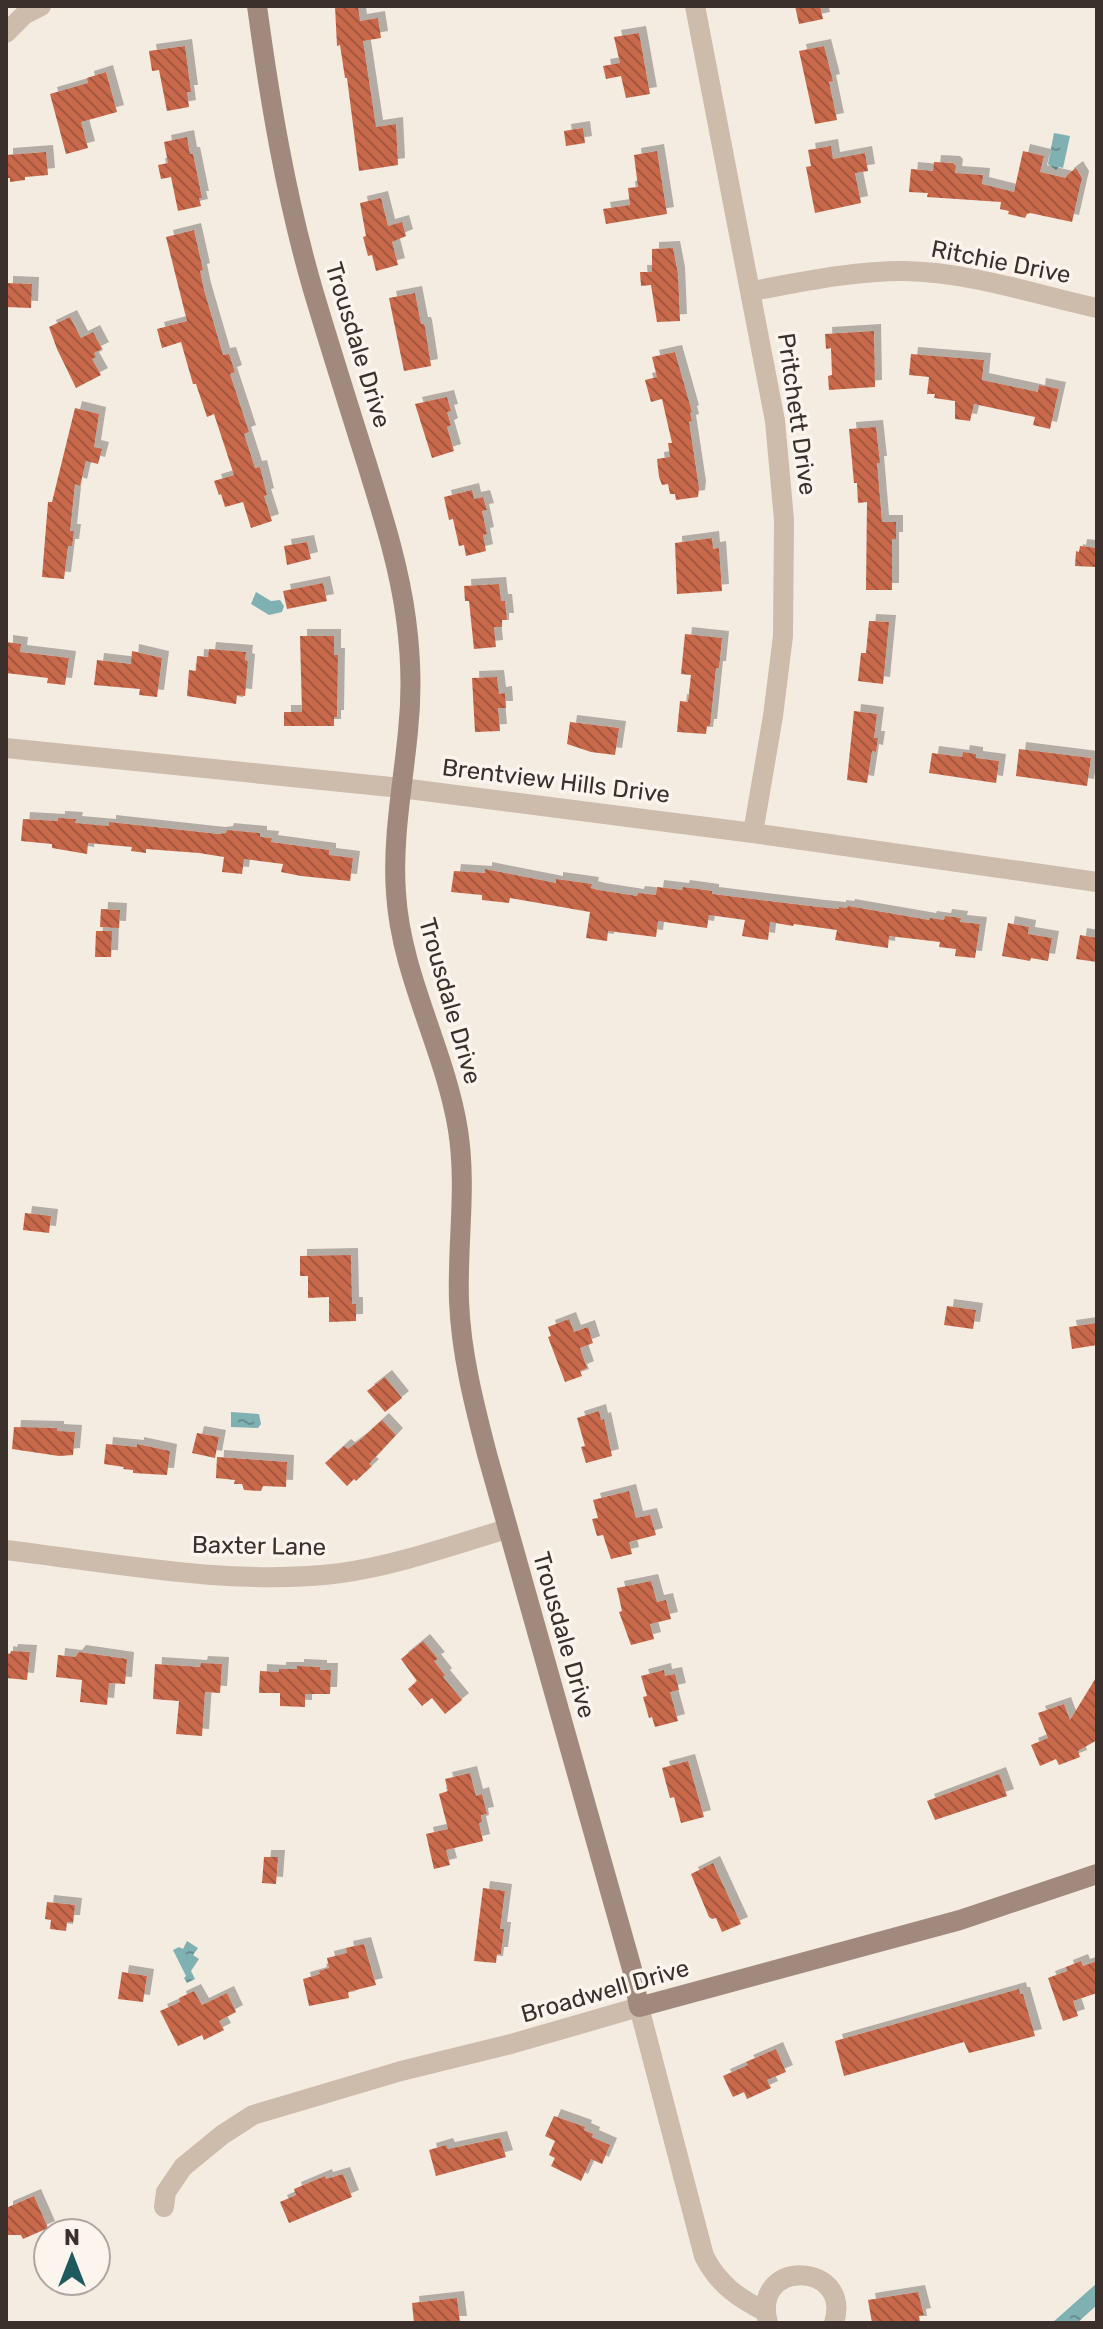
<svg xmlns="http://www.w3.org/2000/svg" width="1103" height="2329" viewBox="0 0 1103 2329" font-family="Rubik,sans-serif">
<defs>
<pattern id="water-ripples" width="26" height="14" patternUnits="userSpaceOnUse" patternTransform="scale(2)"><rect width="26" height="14" fill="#7fb0b2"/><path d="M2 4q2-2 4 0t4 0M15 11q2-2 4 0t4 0" fill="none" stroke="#699091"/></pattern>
<pattern id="building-back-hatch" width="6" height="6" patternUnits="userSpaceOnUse" patternTransform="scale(2)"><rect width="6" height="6" fill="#c8694b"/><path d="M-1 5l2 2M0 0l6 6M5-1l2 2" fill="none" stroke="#a4573f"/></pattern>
<filter id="shadow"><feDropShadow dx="7" dy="-7" stdDeviation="0" flood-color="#0004"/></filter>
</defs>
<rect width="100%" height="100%" fill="#f4ebe1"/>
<path fill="url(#water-ripples)" d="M1054 133 1070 136 1063 168 1059 167 1056 170 1048 164Z
M256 592 271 601 280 600 284 606 282 612 269 615 251 604Z
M231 1412 259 1414 261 1424 258 1428 231 1427Z
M187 1941 198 1948 193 1955 199 1959 191 1971 195 1979 187 1983 184 1978 186 1976 173 1950 179 1947 183 1949Z
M1097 2283V2305L1077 2323H1052Z"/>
<path fill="url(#building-back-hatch)" filter="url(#shadow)" d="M335 6H358L360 21 378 18 381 38 363 41 376 127 396 124 398 165 359 171 347 78H345L340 45 337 46Z
M795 6H820L823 19 799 24Z
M639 33 650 94 626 98 621 76 606 79 603 66 620 63 614 37Z
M185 46 191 92H187L189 107 167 111 159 70 152 71 149 51Z
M824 46 833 81 829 82 837 120 815 124 799 51Z
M106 72 117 112 81 122 88 148 66 154 50 94 88 83 87 78Z
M583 128 585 143 566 146 564 131Z
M187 137 190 154H193L202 198H199L201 206 178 211 171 177 161 179 158 165 168 163 164 142Z
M831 146 833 159 865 153 868 171 855 173 861 203 815 213 806 167 811 166 808 150Z
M657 151 667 214 606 224 603 209 630 205 628 188 638 187 634 155Z
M1023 151 1044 156 1040 172 1066 178 1067 175 1076 168 1082 178 1072 222 1030 213 1027 214 1025 218 1008 214 1009 211 1000 209 1001 202 927 197 928 193 909 192 911 169 933 171 934 162 953 163 956 166 955 173 983 175 982 184 1014 192Z
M46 152 48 175 25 177V180L10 182V178H6V155Z
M381 198 388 226 402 222 406 236 392 242 398 265 376 271 372 255 368 256 363 237 366 236 360 203Z
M194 230 203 270 200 271 204 290 223 355 229 354 235 372 230 374 249 432 244 434 255 468 260 467 267 495 264 496 272 521 251 528 243 502 225 507 221 494 219 495 214 481 234 475 214 414 207 417 196 384H193L181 342 162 348 157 329 187 321 166 237Z
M673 248 678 274 680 321 657 322 651 285 641 286 640 272H652V249Z
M6 283 32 284 31 308 6 307Z
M415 293 421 324H424L425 327 431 366 404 371 389 298Z
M70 317 81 338 93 332 102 349 94 353 96 357 92 359 101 375 76 388 57 349 49 327Z
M874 331 875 387 829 390 828 376 832 375 831 348 826 349 825 334Z
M675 352 692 412 690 413 692 421 689 422 699 488 698 497 676 500 675 494H670L668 484 662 485 659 477 657 459 670 457 668 443H672L662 399 651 402 645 380 657 377 652 357Z
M911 354 984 360 982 380 1038 392 1039 385 1059 389 1050 429 1033 425 1035 417 974 404 970 421 955 419V401L934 398 935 394H927L929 377 909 375Z
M447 397 451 411 447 412 451 425 447 427 454 451 432 458 415 404Z
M75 408 99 414 94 447 102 449 98 464 86 461 80 486 75 484 70 531H74L72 546H68L64 579 42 577 48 502H52Z
M876 427 880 463H877L882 522H896V539H892V590H866L867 502 858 503 857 483H854L849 429Z
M472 490 474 499 483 497 487 510 482 511 487 534 483 535 486 551 466 556 464 545 459 546 453 519 449 520 444 497Z
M712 538 713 549 719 548 722 591 677 594 675 543Z
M307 542 311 559 287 565 284 546Z
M1080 546 1097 548V567L1075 566 1076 551 1079 552Z
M323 583 327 601 287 609 283 591Z
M499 584 501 601H505L507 620H502V627H494L496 647 474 649 469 601H465L464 586Z
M869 621 889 622 883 684 858 681 861 653H866Z
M685 634 722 638 719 668H716L710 726H707L706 734 677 732 680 701 688 702 691 675 681 674Z
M300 636H334V655H338L337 717H334V726H284V712H302Z
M6 642 21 644 20 652 69 658 65 685 47 683 48 678 6 673Z
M209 649 246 652 245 660 248 661 245 696 237 695 236 704 187 696 189 670 196 671 197 656 208 657Z
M132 651 162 658 157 697 139 695 140 689 94 685 97 660 131 664Z
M497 677 499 694 505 693 506 708H498L500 731 475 732 472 678Z
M854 711 877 714 874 738H878L876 752 872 751 867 783 847 780Z
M570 722 619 728 615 755 591 752 567 744Z
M1019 749 1091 758 1087 786 1016 776Z
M963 752 976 754V758L999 761 996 783 929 773 932 753 962 757Z
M58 818 76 819 75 823 109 826V822L218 834 226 833 227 830 260 833V837L272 838 271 842 329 850V855L353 858 350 881 301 876 281 872 283 864 244 859 242 874 222 872 224 857 199 853 146 849V853L131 851 132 847 88 843 87 854 52 848V844L21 841 23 819 58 821Z
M485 869 556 883V879L592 884 591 888 598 890 637 896 638 893 656 895 657 887 682 890 683 887 712 891V894L818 907 839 909V907L847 908 848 906 929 920 930 918 944 920 945 916 961 918 960 922 980 924 975 958 955 956 956 949 939 947 940 942 889 936 888 948 835 940 837 930 794 924 793 926 770 922 768 940 742 936 745 920 709 915 707 928 658 921 656 937 608 931 607 941 586 938 590 912 510 898 509 903 482 900V895L451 892 454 871 485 873Z
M101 909 120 910 119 928 100 927Z
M1008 923 1029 927 1028 934 1052 938 1048 961 1031 958 1030 961 1002 956Z
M96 931H112L111 957H95Z
M1080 935 1097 938V962L1076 959Z
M25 1213 51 1216 49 1233 23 1230Z
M351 1255 352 1304H356V1321L329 1322V1297L308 1298V1276H300V1256Z
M947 1306 976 1310 973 1329 944 1325Z
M569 1319 574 1332 588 1327 593 1343 580 1348 587 1368 580 1371 582 1376 565 1382 548 1337 551 1336 548 1327Z
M1097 1323V1345L1072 1349 1069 1327Z
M385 1377 402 1398 385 1412 367 1391Z
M599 1411 601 1420 604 1419 612 1456 586 1463 581 1447 585 1446 577 1418Z
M382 1420 396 1435 369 1464 372 1466 356 1481 354 1479 347 1486 325 1463 344 1446 348 1449 360 1440Z
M14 1427 57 1428V1431L75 1432 73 1455 59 1456 12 1449Z
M197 1433 219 1437 215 1458 192 1453Z
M106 1444 137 1447V1444L170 1451 167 1475 133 1473V1470L123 1469 124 1467 104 1464Z
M217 1457 287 1462 286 1487 263 1486 261 1491 244 1490 242 1484H234L235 1480 216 1478Z
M629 1491 636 1518 650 1515 656 1535 629 1542 632 1554 611 1559 603 1535 597 1536 592 1519 598 1518 593 1500Z
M651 1581 657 1602 666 1600 671 1619 650 1624 654 1639 631 1645 619 1612 622 1611 617 1588Z
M423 1641 438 1659 434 1661 445 1675 443 1677 462 1700 445 1714 432 1698 422 1706 408 1689 417 1681 401 1659Z
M11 1651 30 1652 27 1680 6 1678V1653L10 1654Z
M79 1652 127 1659 125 1684 109 1683 107 1705 80 1702 82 1680 56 1677 58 1655 75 1657Z
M201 1663 222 1664 220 1693 205 1692 202 1736 176 1734 179 1701 153 1699 155 1664 200 1667Z
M297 1666 320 1667V1670H331L330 1694H305V1707L280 1706V1693H259L260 1671 279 1672V1669H297Z
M664 1670 665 1676 675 1674 679 1690 670 1692 678 1721 655 1727 652 1717 649 1718 643 1697 647 1696 641 1676Z
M1097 1676V1740L1078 1751 1080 1757 1059 1765 1056 1759 1040 1766 1031 1745 1048 1738 1038 1713 1064 1704 1070 1720Z
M688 1761 704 1817 681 1823 674 1797 670 1798 662 1768Z
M470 1773 476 1796 482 1794 487 1814 481 1815 482 1822 479 1823 483 1841 446 1850 450 1865 434 1869 426 1834 448 1829 439 1794 448 1791 445 1779Z
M999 1774 1007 1796 935 1820 927 1801Z
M264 1857H278L276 1884 262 1883Z
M713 1863 741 1924 722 1932 716 1918 712 1919 709 1917 691 1874Z
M483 1888 505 1891 500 1929H504L501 1954H497L496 1963 474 1961Z
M47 1902 75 1905 73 1922H67L66 1931 50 1929 51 1920 45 1919Z
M364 1944 376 1985 348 1992 349 1998 309 2006 303 1979 320 1974 319 1971 329 1968 327 1958 347 1953 346 1948Z
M1081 1961 1083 1966 1097 1961V1993L1073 2001 1078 2016 1063 2021 1048 1978 1067 1971 1066 1967Z
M122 1972 147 1976 143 2002 118 1999Z
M1019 1989 1020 1994H1023L1035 2036 969 2053 964 2042 844 2076 835 2041Z
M194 1991 202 2005 227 1993 236 2012 219 2021 224 2030 204 2040 202 2035 178 2046 160 2011 180 2002 179 1998Z
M776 2049 786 2072 767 2080 771 2088 747 2099 744 2092 733 2097 723 2076 748 2065 746 2062Z
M554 2116 585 2127 584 2130 593 2134 592 2137 610 2145 602 2164 591 2159 581 2181 551 2166 555 2158 549 2155 555 2141 545 2136Z
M500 2138 506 2157 436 2176 429 2150 446 2145 448 2149Z
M343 2174 352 2197 289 2223 280 2202 296 2195 294 2189 325 2176 326 2179Z
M34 2196 48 2228 23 2239 21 2235H6V2208Z
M918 2292 924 2315 919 2316 920 2323H872L868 2300Z
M457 2298 460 2323H414L412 2303Z"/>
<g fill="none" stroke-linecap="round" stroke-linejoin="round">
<path stroke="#cdbbac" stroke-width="20" d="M695 6 775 421 784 520 783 636 773 716 753 833
M6 33 25 14 41 6
M752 291C802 282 852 271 904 271 969 272 1034 294 1097 308
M6 748 401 788 753 833 1097 882
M6 1550C113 1563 235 1587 341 1573 398 1565 453 1545 507 1529
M164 2207 166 2192 183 2167 222 2135 253 2115 401 2071 511 2044 639 2007 704 2256C718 2284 738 2298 766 2312
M768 2323C750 2258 853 2261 834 2323"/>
<path stroke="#a18a7d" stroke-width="20" d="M257 6C270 102 286 197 313 290 330 347 348 404 366 461 382 513 399 565 406 619 411 656 412 694 408 731 403 785 392 839 396 893 401 976 445 1049 458 1130 467 1187 457 1244 459 1301 461 1353 474 1404 487 1454L632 1969 639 2007 960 1920 1097 1874"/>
</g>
<g text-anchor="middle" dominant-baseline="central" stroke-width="7" stroke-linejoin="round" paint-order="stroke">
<g font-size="24" fill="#3b302b" stroke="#fbf5ee">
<text transform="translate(1001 262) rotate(11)">Ritchie Drive</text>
<text transform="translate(358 345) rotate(73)">Trousdale Drive</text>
<text transform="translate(797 414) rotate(82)">Pritchett Drive</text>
<text transform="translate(556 781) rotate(7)">Brentview Hills Drive</text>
<text transform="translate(450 1001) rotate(74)">Trousdale Drive</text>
<text transform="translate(259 1546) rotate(1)">Baxter Lane</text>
<text transform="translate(564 1635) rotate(74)">Trousdale Drive</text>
<text transform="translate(605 1991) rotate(-16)">Broadwell Drive</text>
</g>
</g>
<rect width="1103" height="2329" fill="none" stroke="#3b302b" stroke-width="16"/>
<g transform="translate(72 2257)"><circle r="38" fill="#fbf5ee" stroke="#aea6a0" stroke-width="2"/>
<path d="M0-6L14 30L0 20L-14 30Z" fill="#1f5a5e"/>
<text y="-12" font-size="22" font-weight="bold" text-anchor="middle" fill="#3b302b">N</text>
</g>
</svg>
